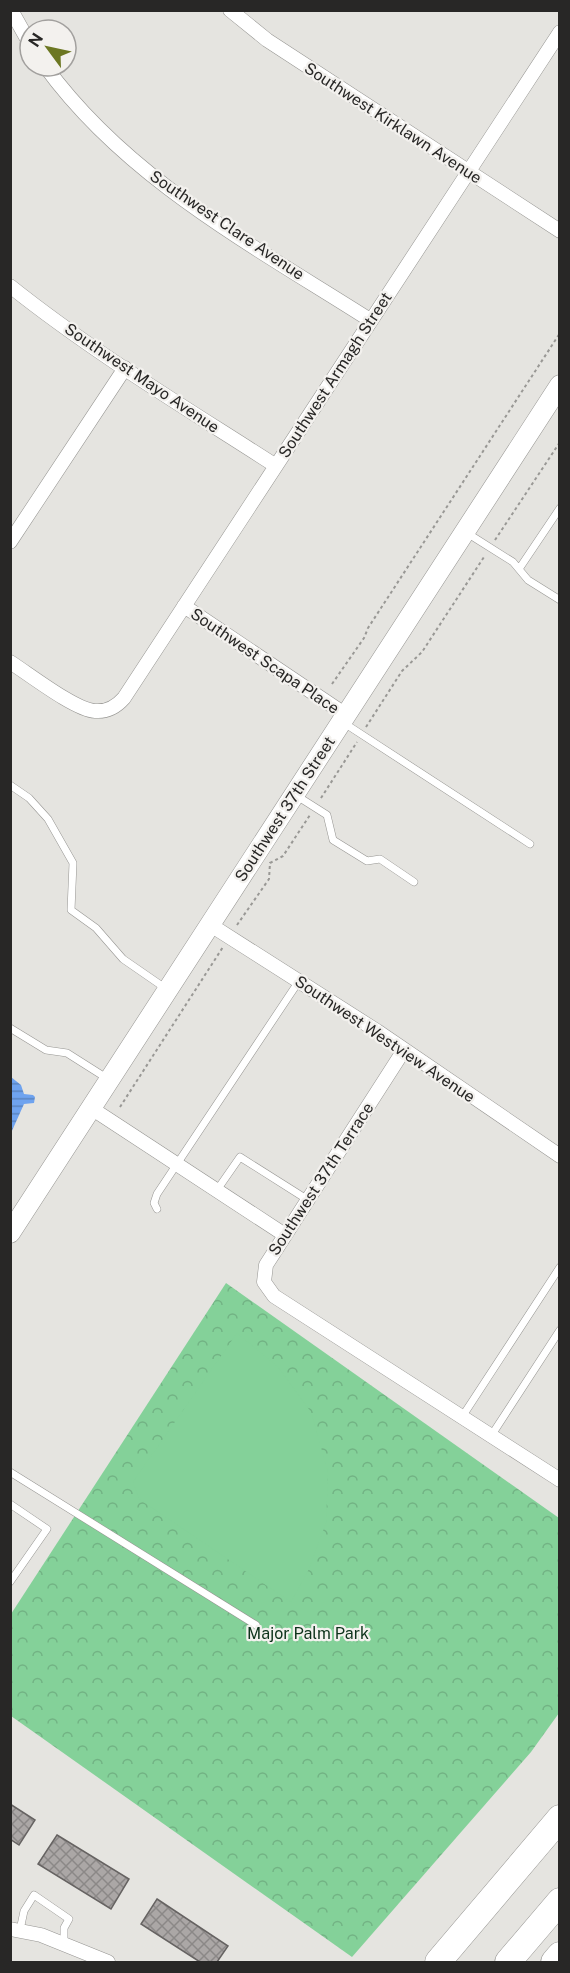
<svg xmlns="http://www.w3.org/2000/svg" width="570" height="1973" viewBox="0 0 570 1973" font-family="'Public Sans',sans-serif">
<defs>
<pattern id="park-crowns" width="20" height="18" patternUnits="userSpaceOnUse" patternTransform="scale(1.5)"><rect width="20" height="18" fill="#84d199"/><path d="M2 6a3 3 0 1 1 6 0M12 15a3 3 0 1 1 6 0" fill="none" stroke="#72b384"/></pattern>
<pattern id="water-rules" width="6" height="5" patternUnits="userSpaceOnUse" patternTransform="scale(1.5)"><rect width="6" height="5" fill="#6fa3ef"/><path d="M0 2.5h6" fill="none" stroke="#5b85c1"/></pattern>
<pattern id="building-cross-hatch" width="8" height="8" patternUnits="userSpaceOnUse" patternTransform="scale(1.5)"><rect width="8" height="8" fill="#aba7a6"/><path d="M0 0l8 8M0 8l8-8" fill="none" stroke="#8b8887"/></pattern>
</defs>
<rect width="100%" height="100%" fill="#e5e4e0"/>
<path fill="url(#park-crowns)" d="M226 1283 559 1518V1713L531 1752 352 1957 11 1716V1614Z"/>
<path fill="#84d199" d="M237 1333 278 1367 311 1412 328 1472 326 1523 309 1569 291 1602 139 1499 133 1482Z"/>
<path fill="url(#water-rules)" d="M11 1077 21 1085 24 1094 33 1095 35 1097 34 1103 24 1104 11 1133Z"/>
<path fill="url(#building-cross-hatch)" stroke="#666362" stroke-width="1.5" d="M10 1804 35 1820 19 1845 10 1839Z
M57 1835 129 1879 111 1909 38 1864Z
M157 1899 228 1946 217 1962H200L141 1924Z"/>
<g fill="none" stroke-linecap="round" stroke-linejoin="round">
<defs>
<path id="lane" d="M467 533 513 562 528 580 560 600
M519 569 560 508
M344 723 530 844
M10 785 29 798 48 819 73 863 71 910 96 928 123 959 165 988
M297 796 327 815 333 840 367 861 380 859 414 882
M10 1028 46 1050 67 1053 108 1079
M217 1190 240 1157 308 1200
M157 1209 154 1203 157 1194 299 981
M462 1417 560 1267
M491 1436 560 1330
M10 1472 256 1625
M10 1504 47 1529 10 1582
M20 1930 24 1911 34 1895 69 1919 64 1928V1943"/>
<path id="street" d="M11 10 30 44
M230 10 267 40 560 231
M45 66C127 179 254 246 370 320
M10 286C94 353 186 408 276 466
M10 542 125 368
M184 606 346 715
M10 662C29 674 75 710 95 711 107 712 117 706 124 698L560 32
M209 924 377 1031 560 1156
M404 1050 266 1265 264 1282 274 1296 560 1480
M91 1108 285 1235
M10 1929 41 1935 108 1962"/>
<path id="secondary" d="M10 1233 560 385"/>
<path id="highway" d="M438 1962 560 1818
M508 1962 560 1901
M554 1962 560 1955"/>
</defs>
<use href="#lane" stroke="#969592" stroke-width="8"/>
<use href="#street" stroke="#969592" stroke-width="15"/>
<use href="#secondary" stroke="#969592" stroke-width="21"/>
<use href="#highway" stroke="#969592" stroke-width="27"/>
<path stroke="#999895" stroke-width="2" stroke-dasharray="3 3" stroke-linecap="butt" d="M495 540 560 442
M332 684 364 638 368 628 560 333
M366 727 402 671 422 652 484 557
M321 798 357 742
M237 925 269 879 270 863 283 856 310 815
M120 1107 223 947"/>
<use href="#lane" stroke="#fff" stroke-width="7"/>
<use href="#street" stroke="#fff" stroke-width="14"/>
<use href="#secondary" stroke="#fff" stroke-width="20"/>
<use href="#highway" stroke="#fff" stroke-width="26"/>
</g>
<g text-anchor="middle" dominant-baseline="central" stroke-width="4.5" stroke-linejoin="round" paint-order="stroke">
<g font-size="16" fill="#282726" stroke="#f3f1ee">
<text transform="translate(393 123) rotate(33)">Southwest Kirklawn Avenue</text>
<text transform="translate(227 225) rotate(34)">Southwest Clare Avenue</text>
<text transform="translate(335 375) rotate(-57)">Southwest Armagh Street</text>
<text transform="translate(142 378) rotate(34)">Southwest Mayo Avenue</text>
<text transform="translate(265 661) rotate(34)">Southwest Scapa Place</text>
<text transform="translate(285 809) rotate(-57)">Southwest 37th Street</text>
<text transform="translate(385 1039) rotate(34)">Southwest Westview Avenue</text>
<text transform="translate(321 1179) rotate(-57)">Southwest 37th Terrace</text>
</g>
<g font-size="16" fill="#0c321a" stroke="#f3f1ee">
<text x="308" y="1633">Major Palm Park</text>
</g>
</g>
<rect width="570" height="1973" fill="none" stroke="#282726" stroke-width="24"/>
<g transform="translate(48 48) rotate(303)"><circle r="28" fill="#f3f1ee" stroke="#a2a09e" stroke-width="1.5"/>
<path d="M0-4.5L10 22L0 15L-10 22Z" fill="#6c7722"/>
<text y="-9" font-size="16" font-weight="bold" text-anchor="middle" fill="#282726">N</text>
</g>
</svg>
